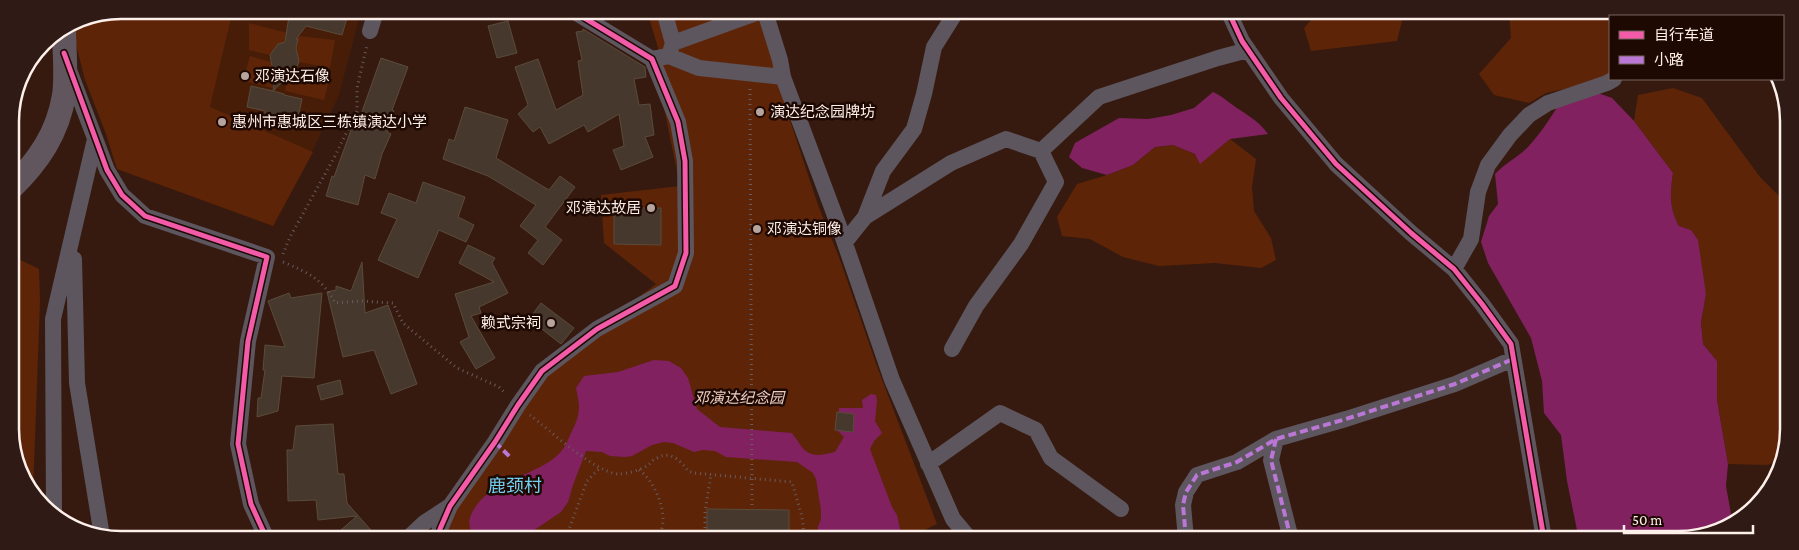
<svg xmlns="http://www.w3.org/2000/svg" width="1799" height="550" viewBox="0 0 1799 550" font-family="'Crimson Pro','Noto Sans SC',serif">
<rect width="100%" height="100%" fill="#361a0f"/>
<path fill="#471d08" d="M233 10 361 11 339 95 303 171 273 226 117 169 106 134 210 107Z"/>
<path fill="#5e2407" d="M121 10H233L210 107 313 152 273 226 117 169 106 134 85 80 71 25 79 18Z
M647 11 761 12 780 90 818 205 839 257 878 369 937 524 916 534V538L443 537 446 523 542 371 656 284 604 243 601 195 680 186 659 83 658 48Z
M1317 13H1404L1397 41 1311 51 1304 28Z
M1509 13 1653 14 1649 16H1610V76L1596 82 1546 93 1529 103 1494 95 1479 74 1511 38Z
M249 23 287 33 284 42 278 44 270 55 249 50Z
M298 36 335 40 330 68 299 62 296 48Z
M250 56 271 62 276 72 273 88 243 81Z
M296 69 330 76 324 100 285 91 288 74Z
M1673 88 1702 98 1760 177 1786 203 1785 455 1768 465 1728 464 1717 400V361L1703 344 1701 322 1706 294 1691 230 1679 226C1669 208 1670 193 1673 173L1634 121 1638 95Z
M1230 139 1256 159 1252 187 1254 211 1271 238 1276 260 1261 268 1215 263 1159 266 1123 257 1090 239 1062 236 1057 217 1077 184 1107 175 1133 165 1155 147 1173 145 1195 154 1200 163Z
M12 256 39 269 40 301 33 493 12 450 11 257Z"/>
<path fill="#812160" d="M1213 92C1224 97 1230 104 1240 110 1252 118 1259 122 1268 134L1230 139 1200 164 1195 154 1173 145 1155 147 1133 165 1107 175 1082 168 1069 157 1075 143 1119 118 1148 119 1171 115 1194 108Z
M1598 93 1612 98 1634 121 1673 173C1670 193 1669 208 1679 226L1691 230 1698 240 1706 294 1701 322 1703 344 1717 361V400L1728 464 1726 486 1731 514 1725 524 1685 540H1579L1567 481 1561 435 1544 413 1542 381 1531 338 1488 263 1481 242 1489 216 1498 204 1495 174C1505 163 1518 157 1528 147 1540 134 1549 120 1558 106Z
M654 360 669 361 681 368 688 378 697 409 720 427 792 433C794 437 797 439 799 443 808 458 819 456 835 452L844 437 838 431 839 408H863L862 400 871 394 876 395 877 401 875 421 882 433 874 441 870 449 892 507 897 515 902 538H818V527L821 519V510L816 479 813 473 797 462 726 457 715 451 703 450 694 452 673 443 664 442 652 445 632 456 625 457 610 456 602 452 586 451 573 485 568 502 561 512 524 537H472C471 531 468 524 470 518 482 479 543 477 563 449 566 445 568 440 570 435 580 416 581 409 576 388L584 376 618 372Z"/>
<path fill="#46382c" stroke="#5a4b3b" d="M290 10 349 11 342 35 306 26 296 39H298L296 48 299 62 296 69 273 91 284 94V95L302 99 297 122 277 117 276 120 265 116V111L247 107 251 86 273 91 276 72 272 66 270 55 278 44 285 42Z
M508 21 517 53 497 58 488 26Z
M583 29 645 67 646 77 634 79 639 105 650 104 654 135 645 137 653 157 621 170 613 150 624 146 619 114 588 132 584 125 549 144 540 127 533 132 518 114 528 105 515 67 538 59 556 110 583 95 578 61 582 60 576 32 583 31Z
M381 58 408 67 392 110 394 111 387 132 391 134 382 154 375 179 365 175 358 205 326 196 332 176 334 177 355 119 359 120Z
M465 107 508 120 496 158 549 190 560 176 575 187 545 227 562 240 543 265 528 253 538 240 520 226 536 205 488 176 443 159 449 139 454 141Z
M423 182 465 197 458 217 474 225 466 242 439 230 418 278 378 260 397 219 381 213 389 193 416 203Z
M639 208H661V245L614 244V209H639Z
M468 245 495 258 492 263 508 293 479 307 481 313 471 316 495 358 476 369 460 342 469 337 455 294 494 282 459 263Z
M362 262 365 313 388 305 417 384 391 394 374 350 343 357 327 292 336 290V286L351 291Z
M289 293 291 298 322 293 314 378 282 376 278 411 257 417 258 398H261L265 370H263L265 345 285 347 268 301Z
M541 303 574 328 561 344 529 319Z
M340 380 343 394 321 400 317 386Z
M837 412 854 414 853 432 835 430Z
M333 424 338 474H344L347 503 377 537H333L357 516 318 520 316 500 288 501 287 450H293L296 426Z
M707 509 789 510V538H707Z"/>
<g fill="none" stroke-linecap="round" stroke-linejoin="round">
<path stroke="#675b5e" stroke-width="3" stroke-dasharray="1 4" stroke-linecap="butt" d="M750 89 752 508
M283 254 290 237 335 156 357 111V88L367 45
M283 262C307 272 323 279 335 303L360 301 393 303 403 323 428 344 457 368 499 387 506 394
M530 415C548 429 597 474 619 474 627 474 641 470 648 465 651 463 653 459 657 458 670 450 681 461 688 471L694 473 792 482C797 502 805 518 803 538
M639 470C653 480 664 504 663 522 662 527 661 532 661 537
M566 537 587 481 600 468
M705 538V512L711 474"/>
<path stroke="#5d565e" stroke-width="16" d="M664 11 673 43
M765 12 780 60 783 77 840 229 892 380 953 519 969 538
M1229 13 1242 41 1281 98 1336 164 1411 233 1454 269 1482 304 1511 344 1544 539
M1690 16 1693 14
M370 31 376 11
M669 56 699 68 783 77
M652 59 669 56 673 43 759 12
M69 70 107 170 122 195 145 216 267 257 248 341 238 444 251 504 266 537
M865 217 951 163 1006 139 1041 151 1099 97 1218 58 1248 50
M845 242 865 217 883 171 914 129 924 94 934 47 956 12
M74 259 77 383 102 536
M1454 269 1471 239 1478 192 1488 165 1510 135 1529 115 1548 103 1607 83 1614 79
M952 349 976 306 1021 244 1056 182 1041 151
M1276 439 1271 460 1291 539
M928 464 1000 413 1036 430 1051 458 1121 509
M54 513 53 319 95 139
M409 537 424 523 450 506
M438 537 440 529 450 506 495 442 518 405 542 371 597 329 675 286 686 253 685 161 678 122 652 59 573 11
M1186 539 1183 505 1186 492 1197 475 1237 462 1276 439 1346 419 1455 384 1513 359"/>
<path stroke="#61565e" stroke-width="24" d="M11 188C38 162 58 133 64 95 67 77 64 48 64 29"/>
<path stroke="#ba77d6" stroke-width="4" stroke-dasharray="8 4" stroke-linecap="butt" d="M1276 439 1271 460 1291 539
M495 442 511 458
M1186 539 1183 505 1186 492 1197 475 1237 462 1276 439 1346 419 1455 384 1513 359"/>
<defs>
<path id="cycleway" d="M1229 13 1242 41 1281 98 1336 164 1411 233 1454 269 1482 304 1511 344 1544 539
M64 53 107 170 122 195 145 216 267 257 248 341 238 444 251 504 266 537
M438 537 440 529 450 506 495 442 518 405 542 371 597 329 675 286 686 253 685 161 678 122 652 59 573 11"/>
</defs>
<use href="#cycleway" stroke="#1d0802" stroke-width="8"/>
<use href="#cycleway" stroke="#f35aa7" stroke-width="5"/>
</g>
<g fill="#b7a49d" stroke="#1d0802" stroke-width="2">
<circle cx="245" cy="76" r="5"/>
<circle cx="760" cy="112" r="5"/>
<circle cx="222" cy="122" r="5"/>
<circle cx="651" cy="208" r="5"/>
<circle cx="757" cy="229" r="5"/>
<circle cx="551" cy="323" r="5"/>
</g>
<g text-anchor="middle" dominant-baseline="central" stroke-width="5" stroke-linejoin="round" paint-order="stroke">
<g font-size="15" fill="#fdefea" stroke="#1d0802" text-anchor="start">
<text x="255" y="76">邓演达石像</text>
<text x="770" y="112">演达纪念园牌坊</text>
<text x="232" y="122">惠州市惠城区三栋镇演达小学</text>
<text x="641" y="208" text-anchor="end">邓演达故居</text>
<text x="767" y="229">邓演达铜像</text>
<text x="541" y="323" text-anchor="end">赖式宗祠</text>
</g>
<g font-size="15" font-style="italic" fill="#edcfc3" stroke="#1d0802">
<text x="739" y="398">邓演达纪念园</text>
</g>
<g font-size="18" fill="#71cff0" stroke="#1d0802">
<text x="515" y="486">鹿颈村</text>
</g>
</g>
<path d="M0 0H1799V550H0ZM121 19H1678A102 102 0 0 1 1780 121V429A102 102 0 0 1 1678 531H121A102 102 0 0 1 19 429V121A102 102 0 0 1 121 19Z" fill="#2f1a15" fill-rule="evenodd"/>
<path fill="none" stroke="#fdefea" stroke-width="2.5" d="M121 19H1678A102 102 0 0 1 1780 121V429A102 102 0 0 1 1678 531H121A102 102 0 0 1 19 429V121A102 102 0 0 1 121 19Z"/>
<rect x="1609" y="15" width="175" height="65" fill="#1d0802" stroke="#77645f"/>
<rect x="1619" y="31" width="25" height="8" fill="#f35aa7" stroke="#77645f"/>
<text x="1654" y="40" font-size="15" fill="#fdefea">自行车道</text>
<rect x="1619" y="56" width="25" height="8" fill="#ba77d6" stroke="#77645f"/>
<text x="1654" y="65" font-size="15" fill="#fdefea">小路</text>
<path d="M1624 525v8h129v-8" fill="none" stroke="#fdefea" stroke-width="2.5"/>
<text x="1632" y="525" font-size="15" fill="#fdefea" stroke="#1d0802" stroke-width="4" paint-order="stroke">50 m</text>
</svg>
